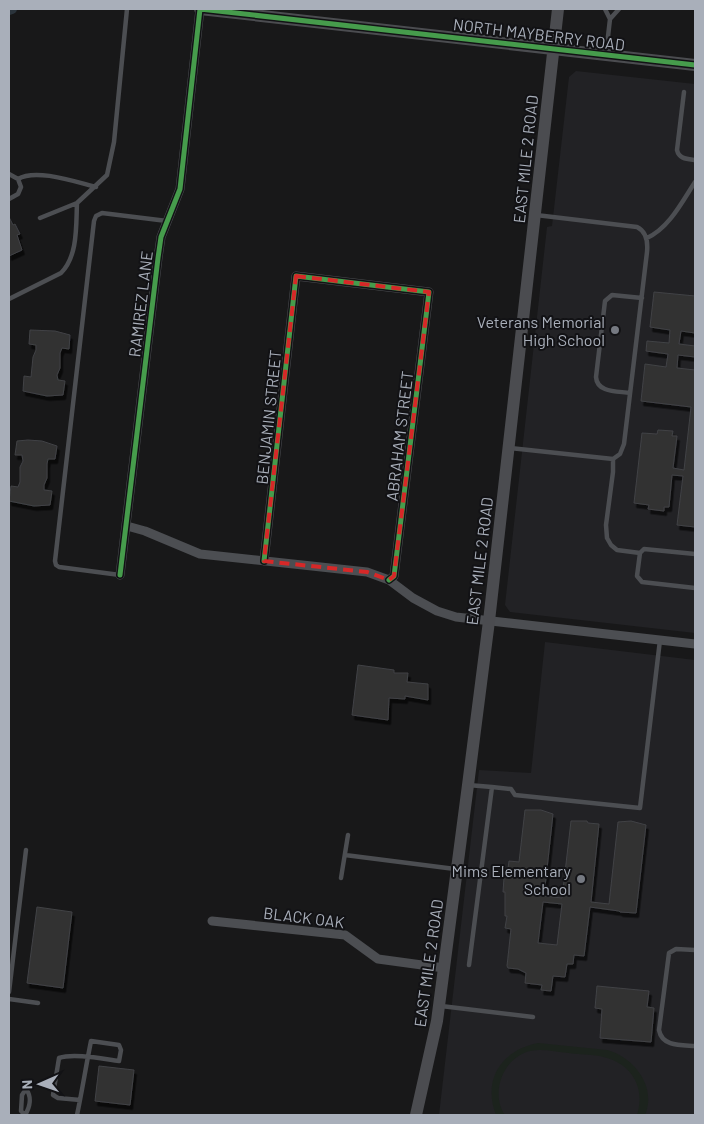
<svg xmlns="http://www.w3.org/2000/svg" width="704" height="1124" viewBox="0 0 704 1124" font-family="Barlow,sans-serif">
<defs>
<filter id="shadow"><feDropShadow dx="2.5" dy="4.5" stdDeviation="0" flood-color="#0009"/></filter>
</defs>
<rect width="100%" height="100%" fill="#181819"/>
<path fill="#222225" d="M576 71 695 84V633L510 612 505 605 547 227 552 226 569 77Z
M545 642 695 660V1115H439L479 770 531 773Z"/>
<path fill="#1c231d" d="M538 1043 607 1050C634 1057 657 1087 645 1115H637C645 1090 634 1066 607 1058 596 1054 582 1055 569 1053 554 1052 538 1047 524 1053 501 1063 491 1095 505 1115H496C482 1079 502 1050 538 1043Z"/>
<g fill="none" stroke-linecap="round" stroke-linejoin="round">
<path stroke="#2b343c" stroke-width="10" d="M9 10 12 9"/>
</g>
<path fill="#313133" stroke="#414245" fill-rule="evenodd" filter="url(#shadow)" d="M9 217 13 225 15 224 20 234 17 235 22 250 9 256Z
M654 292 695 296V333L681 331 679 344 695 346V357L678 355 677 368 695 370V527L677 525 683 476 672 475 669 507H664V511L648 509 649 505 634 503 642 433 657 434 658 430 673 431 672 436H677L673 468 684 470 691 407 641 401 645 364 666 367 668 354 646 351 647 341 669 343 670 330 650 327Z
M30 330 55 331 70 335 69 349 62 348 60 353V368L57 375 58 380 65 381 63 395 47 396 23 391 24 376 31 377 33 357 36 350V345L29 344Z
M28 440 42 441 57 446 55 459H48L47 464V478L44 485V490L52 491 50 505 34 506 9 501 11 486 18 487 20 482V467L23 461 22 455H15L17 441Z
M358 665 394 670V673H408L407 682 428 684V700L405 696V699L389 698 388 720 352 715Z
M525 810H541L553 814 544 896 562 898 571 821H587L588 823 599 824 591 902 609 904 618 822 631 821 646 825 636 913 620 912 619 911 590 907 584 956 574 955 573 964H567L565 977 553 976 551 991 541 990 542 985 525 983 526 973 518 969 508 968 507 966 511 929 505 928 507 916H505V892H503L504 878 507 877 509 861 519 862ZM543 902 562 904 557 945 538 943Z
M37 907 72 912 63 988 27 983Z
M597 986 649 991 647 1007 654 1008 651 1042 600 1038 602 1009 595 1008Z
M99 1066 134 1070 130 1105 95 1101Z"/>
<g fill="none" stroke-linecap="round" stroke-linejoin="round">
<path stroke="#4c4e52" stroke-width="4.5" d="M605 9 610 19 606 54
M610 19 619 9
M684 92 677 150C679 159 687 159 695 160
M9 174 18 179 21 187 18 194 9 199
M18 179C36 168 76 182 96 187
M40 218 77 203
M647 238C669 228 682 202 695 182
M9 299 61 273C78 256 76 226 77 203L107 175 114 142 127 9
M630 393C618 391 597 393 596 377L605 301 612 295 642 298
M510 448 613 459 620 454 624 444 647 252C648 242 647 232 637 227L536 215
M613 459V472L606 525 607 538 611 545 617 550 640 553
M695 554 644 549 640 553 637 576 642 582 695 588
M120 575 59 567 56 565 55 561 94 221 96 216 102 213 167 221
M468 785 492 787 469 965
M492 787 511 789 515 795 640 808 660 640
M345 855 455 869
M341 878 348 835
M695 950 676 949 669 953 659 1030C662 1047 682 1045 695 1046
M9 992 26 850
M9 999 38 1003
M441 1006 533 1017
M26 1089C32 1097 30 1107 25 1115L21 1111 22 1095Z
M77 1115C82 1091 86 1066 91 1041L119 1045 121 1050 119 1061C103 1059 74 1053 59 1058L53 1095 58 1098 80 1100"/>
<path stroke="#4c4e52" stroke-width="9" d="M127 526 145 531 200 554 367 572 389 580 413 598 437 611 456 617 695 644
M264 561 296 276 429 292 394 576 389 580
M120 575 158 258 161 237 180 189 200 9
M212 921 345 935 378 959 444 968"/>
<path stroke="#4b4c50" stroke-width="12" d="M200 9 695 65
M416 1115 437 1021 468 785 489 621 558 9"/>
<defs>
<path id="cycleway" d="M200 9 695 65
M264 561 296 276 429 292 394 576 389 580
M120 575 158 258 161 237 180 189 200 9"/>
</defs>
<use href="#cycleway" stroke="#121215" stroke-width="8"/>
<use href="#cycleway" stroke="#469c4c" stroke-width="5"/>
</g>
<path fill="none" stroke="#d62828" stroke-width="4" stroke-dasharray="10 6" stroke-linejoin="round" d="M296 276 429 292 394 576 389 580 367 572 264 561Z"/>
<g fill="#767a82" stroke="#121215" stroke-width="2">
<circle cx="615" cy="330" r="5"/>
<circle cx="581" cy="879" r="5"/>
</g>
<g text-anchor="middle" dominant-baseline="central" stroke-width="4" stroke-linejoin="round" paint-order="stroke">
<g font-size="16" fill="#a9afba" stroke="#121215">
<text transform="translate(539 34) rotate(7)">NORTH MAYBERRY ROAD</text>
<text transform="translate(525 159) rotate(-84)">EAST MILE 2 ROAD</text>
<text transform="translate(140 304) rotate(-83)">RAMIREZ LANE</text>
<text transform="translate(268 417) rotate(-84)">BENJAMIN STREET</text>
<text transform="translate(399 436) rotate(-83)">ABRAHAM STREET</text>
<text transform="translate(479 561) rotate(-83)">EAST MILE 2 ROAD</text>
<text transform="translate(304 917) rotate(7)">BLACK OAK</text>
<text transform="translate(428 963) rotate(-82)">EAST MILE 2 ROAD</text>
</g>
<g font-size="16" fill="#a9afba" stroke="#121215" text-anchor="end">
<text x="605" y="321">Veterans Memorial<tspan x="605" dy="18">High School</tspan></text>
<text x="571" y="870">Mims Elementary<tspan x="571" dy="18">School</tspan></text>
</g>
</g>
<rect width="704" height="1124" fill="none" stroke="#a9afba" stroke-width="20"/>
<g transform="translate(40 1084) rotate(268)" stroke="#121215" stroke-width="4" paint-order="stroke">
<path d="M0-4L9 19L0 12L-9 19Z" fill="#a9afba"/>
<text y="-8" font-size="14" font-weight="bold" text-anchor="middle" fill="#a9afba">N</text>
</g>
</svg>
